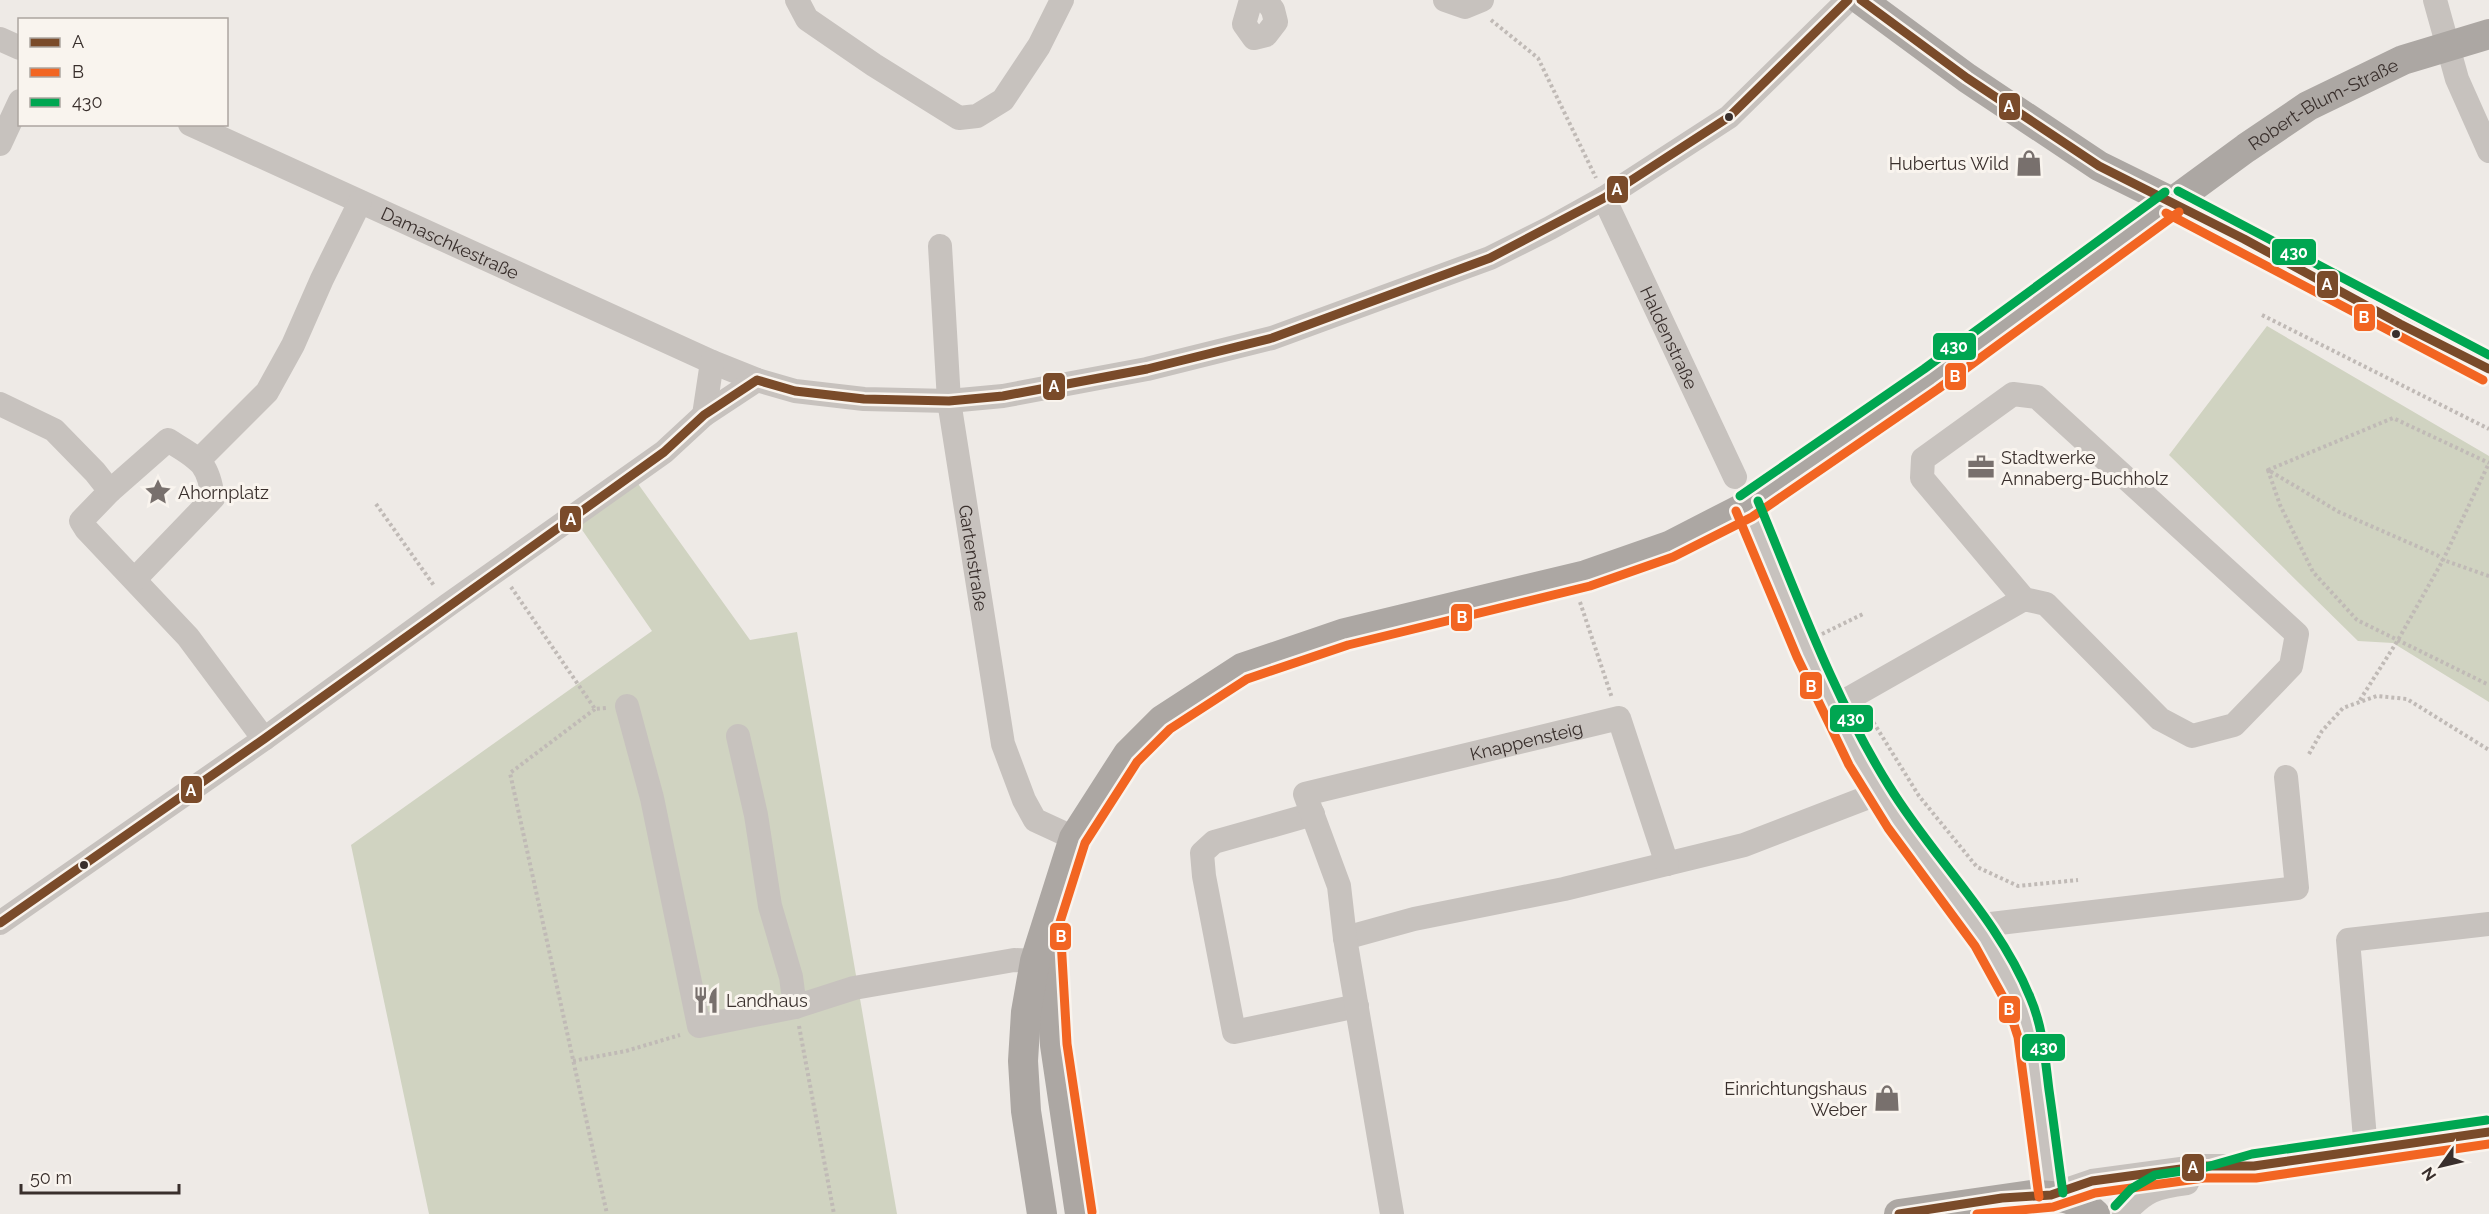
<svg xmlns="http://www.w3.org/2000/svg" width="2489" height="1214" viewBox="0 0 2489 1214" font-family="Raleway,sans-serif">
<rect width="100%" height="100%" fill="#eeeae6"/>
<path fill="#d0d3c1" d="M2267 326 2489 456V702L2393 643 2358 641 2169 455Z
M636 481 750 640 797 632 897 1214H429L351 845 652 631 578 524Z"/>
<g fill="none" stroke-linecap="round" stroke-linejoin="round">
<path stroke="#c0bab6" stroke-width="4" stroke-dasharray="3 3" stroke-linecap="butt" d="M1491 20 1538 58 1596 178
M2262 315 2489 429
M2268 470 2393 418 2489 463
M376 504 435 587
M2489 576 2443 560 2437 555 2339 512 2268 470 2280 505 2313 572 2357 620 2489 685
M511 587 595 709 607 708
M1580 602 1612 698
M1822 634 1863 614
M2360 700 2398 640 2443 560 2489 463
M595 709 510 773 607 1214
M1867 712 1919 796 1977 867 2018 886 2078 880
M2309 754 2322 731 2343 708 2377 696 2407 699 2489 750
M799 1026 834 1214
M573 1061 626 1051 680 1035"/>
<g stroke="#c7c2be" stroke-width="24">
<path d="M797 0 807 19 874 65 959 118 977 116 1003 100 1039 46 1062 0"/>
<path d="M1251 0 1244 24 1254 38 1266 35 1276 22 1273 10 1266 0"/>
<path d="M1445 0 1465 7 1482 0"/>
<path d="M2435 0 2457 79 2489 151"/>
<path d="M0 39 20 48"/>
<path id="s1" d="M190 124 712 362 757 380 795 391 864 399 949 401 1003 396 1147 369 1272 338 1490 258 1550 228 1604 198 1729 117 1848 0"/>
<path d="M0 144 20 101"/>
<path id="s2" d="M1604 198 1735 477"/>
<path d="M2172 202 2489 369"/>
<path id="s3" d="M940 246 949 401 1003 744 1024 800 1035 820 1074 838"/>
<path d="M0 404 54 430 95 472 110 491 81 521 86 529 188 637 264 739"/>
<path d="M704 415 712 362"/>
<path d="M199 460 267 392 293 345 322 279 360 202"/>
<path d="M110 491 168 440C198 459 208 461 213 498L135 579"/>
<path d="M1747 506C1786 600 1826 706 1878 792 1925 870 2009 945 2030 1034L2051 1195 2092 1181 2203 1166H2254"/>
<path d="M627 706 652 798 699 1026 795 1007 854 988 1014 960 1035 961"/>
<path d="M1834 707 2024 599 1922 478 1923 459 2013 394 2037 397 2297 634 2291 666 2234 725 2192 736 2160 719 2046 604 2024 599"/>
<path d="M738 736 756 815 770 906 791 977 795 1007"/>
<path d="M1313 814 1214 842 1202 853 1204 876 1234 1032 1357 1006"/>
<path d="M0 923 264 739 448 605 664 452 704 415 757 380"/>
<path d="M1979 932 1991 924 2297 888 2286 777"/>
<path d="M1345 938 1414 919 1564 889 1744 845 1879 793"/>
<path d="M2366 1150 2348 940 2489 924"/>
<path d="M2238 1171 2254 1166 2489 1132"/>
<path id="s4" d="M1392 1214 1345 938 1339 886 1305 794 1619 718 1667 864"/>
<path d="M2124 1214C2145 1190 2156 1187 2187 1183"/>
</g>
<g stroke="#aca7a3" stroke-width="30">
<path d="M1861 0 1967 78 2099 166 2172 202"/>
<path d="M1049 953 1055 1045 1080 1214"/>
<path id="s5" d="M1042 1214 1026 1111 1023 1061 1026 1012 1035 961 1074 838 1128 754 1162 720 1242 668 1345 633 1586 575 1669 546 1747 506 1931 379 2246 148 2308 106 2403 60 2489 34"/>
<path d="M1899 1214 2031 1195C2053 1195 2078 1197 2095 1214"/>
</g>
<defs>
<path id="bus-1" d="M1861 0 1967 78 2099 166 2244 239 2400 324 2489 369
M757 380 795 391 864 399 949 401 1003 396 1147 369 1272 338 1490 258 1604 198 1729 117 1848 0
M0 923 264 739 664 452 704 415 757 380
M1899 1214 2002 1198 2051 1195 2092 1181 2203 1166H2254L2489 1132"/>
<path id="bus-2" d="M2166 213 2483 380
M1736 511 1797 657 1849 765 1888 828 1975 946 2008 1006 2018 1037 2039 1197
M1092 1212 1067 1044 1060 922 1085 843 1137 762 1170 729 1247 679 1348 645 1590 586 1673 557 1752 517 1938 389 2179 212
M1977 1214 2053 1207 2095 1193 2204 1178H2256L2489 1144"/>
<path id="bus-3" d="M2178 191 2489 355
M1740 496 1924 369 2165 192
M1758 501C1798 597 1834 698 1889 786 1933 858 1998 918 2030 997 2043 1027 2045 1058 2049 1090 2054 1124 2058 1159 2063 1193
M2115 1206 2131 1189 2155 1175 2203 1168 2252 1154 2487 1120"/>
</defs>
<use href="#bus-1" stroke="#f9f4ee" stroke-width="14"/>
<use href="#bus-2" stroke="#f9f4ee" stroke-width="14"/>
<use href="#bus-3" stroke="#f9f4ee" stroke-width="14"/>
<use href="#bus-1" stroke="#7a4b2a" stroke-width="9"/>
<use href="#bus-2" stroke="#f26522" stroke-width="9"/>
<use href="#bus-3" stroke="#00a651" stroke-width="9"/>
</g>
<defs>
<symbol id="shop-bare" viewBox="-9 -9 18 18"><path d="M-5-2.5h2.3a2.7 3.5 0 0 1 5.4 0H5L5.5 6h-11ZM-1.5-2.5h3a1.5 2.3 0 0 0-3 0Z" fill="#78706d" stroke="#f9f4ee" stroke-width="2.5" paint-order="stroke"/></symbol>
<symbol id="office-bare" viewBox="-9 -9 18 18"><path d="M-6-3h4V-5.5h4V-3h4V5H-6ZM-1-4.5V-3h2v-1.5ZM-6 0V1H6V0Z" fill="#78706d" stroke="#f9f4ee" stroke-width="2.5" paint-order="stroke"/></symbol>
<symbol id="sight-bare" viewBox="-9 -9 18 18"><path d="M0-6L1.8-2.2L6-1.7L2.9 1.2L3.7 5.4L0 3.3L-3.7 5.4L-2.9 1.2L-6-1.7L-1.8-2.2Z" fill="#78706d" stroke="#f9f4ee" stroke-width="2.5" paint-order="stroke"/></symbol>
<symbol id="restaurant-bare" viewBox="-9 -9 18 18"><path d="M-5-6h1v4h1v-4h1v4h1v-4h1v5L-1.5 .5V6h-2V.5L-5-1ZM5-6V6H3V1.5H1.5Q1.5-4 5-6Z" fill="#78706d" stroke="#f9f4ee" stroke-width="2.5" paint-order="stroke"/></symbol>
</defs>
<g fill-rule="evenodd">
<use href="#shop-bare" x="2010" y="144" width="38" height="38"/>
<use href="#office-bare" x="1962" y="448" width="38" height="38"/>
<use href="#sight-bare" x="139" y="473" width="38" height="38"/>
<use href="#restaurant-bare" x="687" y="981" width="38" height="38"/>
<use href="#shop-bare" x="1868" y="1079" width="38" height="38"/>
</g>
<g fill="#392f2c" stroke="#f9f4ee" stroke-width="2">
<circle cx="1729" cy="117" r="5"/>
<circle cx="2396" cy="334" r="5"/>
<circle cx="84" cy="865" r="5"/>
</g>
<g text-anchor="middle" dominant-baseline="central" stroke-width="6" stroke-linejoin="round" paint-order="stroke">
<g font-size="18" fill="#392f2c" stroke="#f9f4ee">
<text stroke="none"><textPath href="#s5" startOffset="1863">Robert-Blum-Straße</textPath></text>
<text stroke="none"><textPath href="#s1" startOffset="286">Damaschkestraße</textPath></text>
<text stroke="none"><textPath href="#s2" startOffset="154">Haldenstraße</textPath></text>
<text stroke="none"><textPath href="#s3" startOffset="314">Gartenstraße</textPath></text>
<text stroke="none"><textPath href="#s4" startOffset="658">Knappensteig</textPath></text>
</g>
<g font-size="18" fill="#392f2c" stroke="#f9f4ee" text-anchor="start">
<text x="2009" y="163" text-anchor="end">Hubertus Wild</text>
<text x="2001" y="457">Stadtwerke<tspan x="2001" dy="21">Annaberg-Buchholz</tspan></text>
<text x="178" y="492">Ahornplatz</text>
<text x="726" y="1000">Landhaus</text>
<text x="1867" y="1088" text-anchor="end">Einrichtungshaus<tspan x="1867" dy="21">Weber</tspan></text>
</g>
</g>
<g stroke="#f9f4ee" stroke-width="2">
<rect x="1998" y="92" width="23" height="29" rx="6" fill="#7a4b2a"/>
<rect x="1606" y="175" width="23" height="29" rx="6" fill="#7a4b2a"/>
<rect x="2271" y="238" width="46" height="28" rx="6" fill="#00a651"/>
<rect x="2316" y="270" width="23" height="29" rx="6" fill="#7a4b2a"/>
<rect x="2353" y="303" width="23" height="29" rx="6" fill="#f26522"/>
<rect x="1932" y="332" width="45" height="29" rx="6" fill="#00a651"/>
<rect x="1944" y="362" width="23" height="29" rx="6" fill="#f26522"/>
<rect x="1042" y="372" width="24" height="29" rx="6" fill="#7a4b2a"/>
<rect x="559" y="505" width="23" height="28" rx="6" fill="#7a4b2a"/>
<rect x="1450" y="603" width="23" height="29" rx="6" fill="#f26522"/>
<rect x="1799" y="671" width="24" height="29" rx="6" fill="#f26522"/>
<rect x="1829" y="704" width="45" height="29" rx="6" fill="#00a651"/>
<rect x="180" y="775" width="23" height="29" rx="6" fill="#7a4b2a"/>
<rect x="1049" y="922" width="23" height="29" rx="6" fill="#f26522"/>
<rect x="1998" y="995" width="23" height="29" rx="6" fill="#f26522"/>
<rect x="2021" y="1033" width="45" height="29" rx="6" fill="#00a651"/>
<rect x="2181" y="1153" width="24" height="29" rx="6" fill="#7a4b2a"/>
</g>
<g font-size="16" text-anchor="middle" font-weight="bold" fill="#fff">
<text x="2009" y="112">A</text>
<text x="1617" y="195">A</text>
<text x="2294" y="258">430</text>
<text x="2327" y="290">A</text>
<text x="2364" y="323">B</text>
<text x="1954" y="352">430</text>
<text x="1955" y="382">B</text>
<text x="1054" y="392">A</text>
<text x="571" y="525">A</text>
<text x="1462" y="623">B</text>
<text x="1811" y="692">B</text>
<text x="1851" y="724">430</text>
<text x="191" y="796">A</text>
<text x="1061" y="942">B</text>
<text x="2009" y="1015">B</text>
<text x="2044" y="1053">430</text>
<text x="2193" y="1173">A</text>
</g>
<rect x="18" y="18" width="210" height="108" fill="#f9f4ee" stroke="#aca5a0" stroke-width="1.5"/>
<rect x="30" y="38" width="30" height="9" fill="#7a4b2a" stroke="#aca5a0" stroke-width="1.5"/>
<text x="72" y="48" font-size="18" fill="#392f2c">A</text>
<rect x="30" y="68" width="30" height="9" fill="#f26522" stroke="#aca5a0" stroke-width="1.5"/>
<text x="72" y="78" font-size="18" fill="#392f2c">B</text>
<rect x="30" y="98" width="30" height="9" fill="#00a651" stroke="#aca5a0" stroke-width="1.5"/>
<text x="72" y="108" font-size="18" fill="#392f2c">430</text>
<g transform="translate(2441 1166) rotate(236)" stroke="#f9f4ee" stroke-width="4.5" paint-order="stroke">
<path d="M0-4.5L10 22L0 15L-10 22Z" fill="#392f2c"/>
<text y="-9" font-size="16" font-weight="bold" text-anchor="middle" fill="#392f2c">N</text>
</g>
<path d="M21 1184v9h158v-9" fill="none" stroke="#392f2c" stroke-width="3"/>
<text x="30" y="1184" font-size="18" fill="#392f2c" stroke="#f9f4ee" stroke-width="4.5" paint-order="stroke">50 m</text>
</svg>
